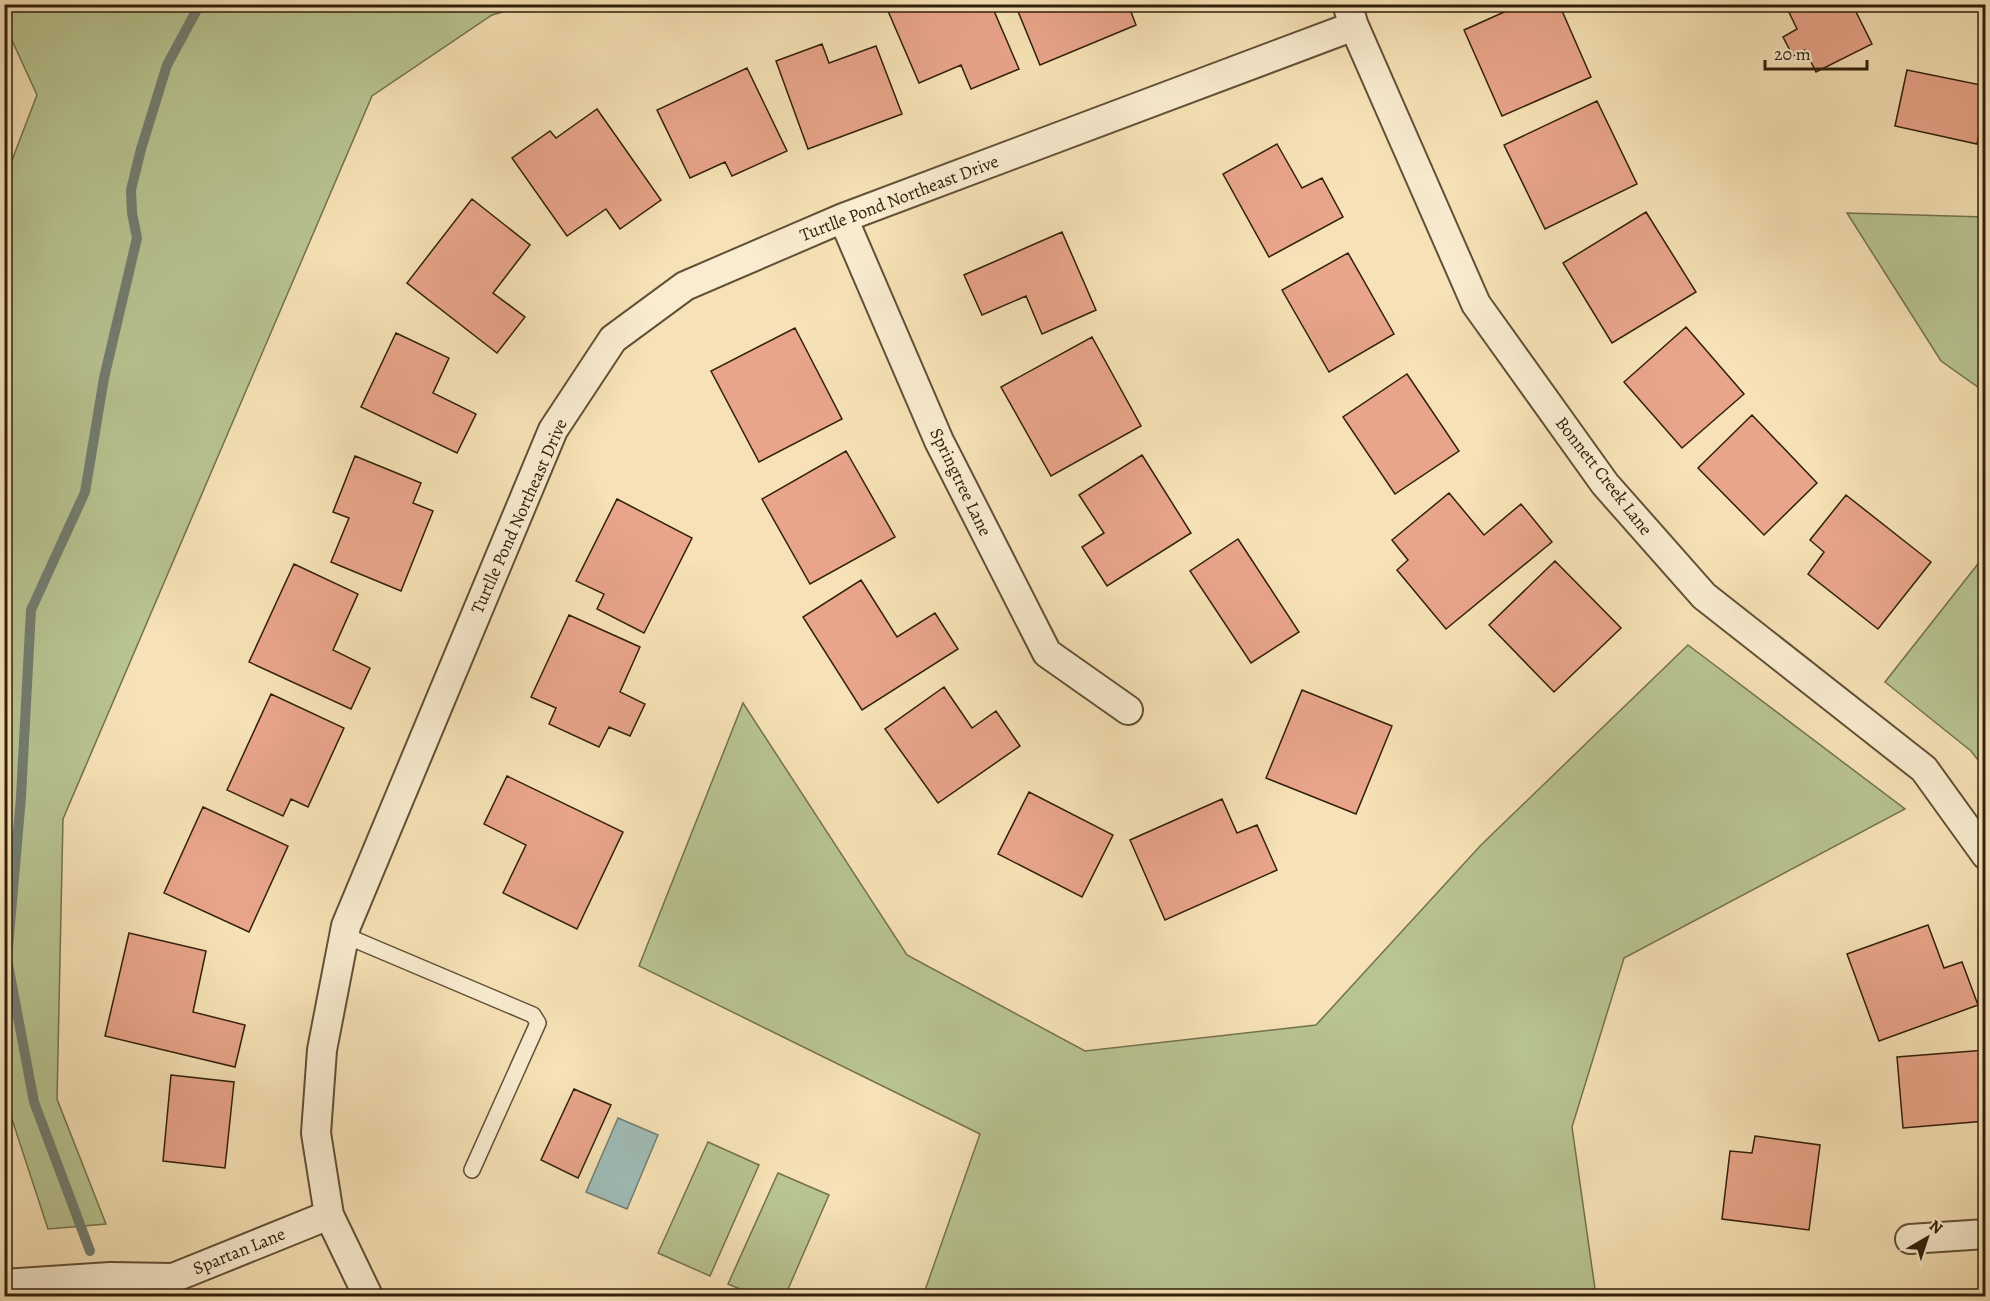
<svg xmlns="http://www.w3.org/2000/svg" width="1990" height="1301" viewBox="0 0 1990 1301" font-family="Alegreya,serif">
<rect width="100%" height="100%" fill="#f6e2b6"/>
<filter id="stains"><feTurbulence type="fractalNoise" baseFrequency=".00333" numOctaves="4"/><feColorMatrix values="0 0 0 0 .2 0 0 0 0 .09 0 0 0 0 .02 0 0 0 .5 -.17"/></filter>
<radialGradient id="worn" r=".72"><stop offset=".6" stop-color="#630" stop-opacity="0"/><stop offset="1" stop-color="#630" stop-opacity=".3"/></radialGradient>
<path fill="#b8c491" stroke="#74724e" stroke-width="1.5" d="M5 4 527 5 492 15 372 96 63 819 57 1099 106 1224 48 1229 4 1095V181L37 95 5 25Z
M1847 213 1985 217V392L1941 361Z
M1985 555V769L1971 751 1885 682Z
M1688 645 1905 809 1624 958 1572 1127 1596 1296H923L980 1134 639 966 743 703 907 955 1085 1051 1316 1025 1481 845Z
M708 1142 759 1165 710 1276 658 1253Z
M778 1173 829 1195 785 1296H757L728 1284Z"/>
<path fill="#9fbcb7" stroke="#737e72" stroke-width="1.5" d="M618 1118 658 1135 627 1209 586 1192Z"/>
<g fill="none" stroke-linecap="round" stroke-linejoin="round">
<path stroke="#737e72" stroke-width="10" d="M90 1251 34 1102 7 959 21 797 31 610 85 492 104 378 137 238 132 213 131 190 141 149 167 65 200 4"/>
</g>
<path fill="#e9a58a" stroke="#31200b" stroke-width="1.5" d="M885 4H991L1019 69 971 89 961 65 919 83Z
M1015 4H1128L1136 25 1040 65Z
M1522 4H1559L1591 77 1502 116 1464 30Z
M1785 4H1852L1872 44 1816 72 1805 50 1793 56 1783 37 1797 29Z
M822 44 829 63 876 46 902 114 808 149 776 61Z
M747 68 787 151 732 176 725 162 690 178 657 110Z
M1907 70 1986 86V104L1977 144 1895 126Z
M1597 101 1637 184 1545 229 1504 145Z
M597 109 661 200 620 229 606 209 567 236 512 158 550 131 556 138Z
M1277 144 1302 188 1322 178 1343 217 1269 257 1223 174Z
M472 199 530 245 493 293 525 317 497 353 407 283Z
M1646 212 1696 292 1612 343 1563 263Z
M1062 232 1096 310 1042 334 1026 296 982 315 964 275Z
M1348 253 1394 334 1329 372 1282 290Z
M1686 327 1744 394 1682 448 1624 382Z
M795 328 842 419 759 462 711 371Z
M396 333 449 358 433 393 476 414 457 453 361 407Z
M1092 337 1141 426 1051 476 1001 387Z
M1407 374 1459 451 1395 494 1343 417Z
M1752 415 1817 483 1764 535 1698 468Z
M846 451 895 537 810 584 762 499Z
M1142 455 1191 533 1107 586 1082 547 1104 533 1079 495Z
M355 456 421 483 413 503 433 511 401 591 331 562 349 518 333 512Z
M1449 493 1484 535 1521 504 1552 542 1446 629 1397 570 1408 560 1392 540Z
M1846 495 1931 562 1878 629 1808 574 1824 552 1810 540Z
M617 499 692 538 644 633 597 609 604 594 576 581Z
M1238 539 1299 632 1251 663 1190 571Z
M1555 561 1621 628 1554 692 1489 625Z
M294 564 358 594 333 650 370 668 351 709 249 662Z
M861 580 897 637 935 613 958 649 862 710 803 617Z
M569 615 640 647 620 692 645 704 630 736 609 727 599 747 549 724 556 708 531 697Z
M944 687 972 728 996 711 1020 746 938 803 885 729Z
M1302 690 1392 726 1356 814 1266 778Z
M271 694 344 728 308 807 291 799 283 816 227 790Z
M507 776 623 832 577 929 503 893 526 845 484 824Z
M1029 792 1113 835 1082 897 998 854Z
M1222 799 1237 833 1257 825 1277 870 1165 920 1130 840Z
M203 807 288 846 249 932 164 893Z
M1928 925 1944 968 1962 962 1978 1005 1879 1041 1847 954Z
M129 933 206 951 193 1012 245 1025 235 1067 105 1036Z
M1986 1050V1121L1903 1128 1897 1057Z
M171 1075 234 1082 225 1168 163 1161Z
M574 1089 611 1105 578 1178 541 1160Z
M1755 1136 1820 1145 1809 1230 1722 1219 1730 1151 1752 1153Z"/>
<g fill="none" stroke-linecap="round" stroke-linejoin="round">
<defs>
<path id="lane" d="M344 935 533 1015 538 1023 472 1170"/>
<path id="street" d="M1347 4 1354 26 1476 304 1605 484 1704 596 1924 769 1986 855
M843 218 939 441 1047 653 1128 710
M1910 1239 1986 1234
M4 1284 110 1277 173 1278 329 1215
M368 1296 329 1215 316 1133 322 1050 346 926 553 430 613 339 685 286 843 218 1354 26"/>
</defs>
<use href="#lane" stroke="#625036" stroke-width="18"/>
<use href="#street" stroke="#625036" stroke-width="32"/>
<use href="#lane" stroke="#f9ecd0" stroke-width="15"/>
<use href="#street" stroke="#f9ecd0" stroke-width="28"/>
</g>
<g text-anchor="middle" dominant-baseline="central" stroke-width="5" stroke-linejoin="round" paint-order="stroke">
<g font-size="18" fill="#31200b" stroke="#f9ecd0">
<text transform="translate(899 198) rotate(-21)">Turtlle Pond Northeast Drive</text>
<text transform="translate(1604 476) rotate(52)">Bonnett Creek Lane</text>
<text transform="translate(961 482) rotate(64)">Springtree Lane</text>
<text transform="translate(519 516) rotate(-66)">Turtlle Pond Northeast Drive</text>
<text transform="translate(239 1251) rotate(-22)">Spartan Lane</text>
</g>
</g>
<rect width="1990" height="1301" fill="none" stroke="#f6e2b6" stroke-width="24"/>
<rect x="6" y="6" width="1978" height="1289" fill="none" stroke="#31200b" stroke-width="3"/>
<rect x="12" y="12" width="1966" height="1277" fill="none" stroke="#31200b" stroke-width="1.5"/>
<g transform="translate(1927 1238) rotate(39)" stroke="#f9ecd0" stroke-width="4.5" paint-order="stroke">
<path d="M0-4.5L10 22L0 15L-10 22Z" fill="#31200b"/>
<text y="-9" font-size="16" font-weight="bold" text-anchor="middle" fill="#31200b">N</text>
</g>
<path d="M1765 60v9h102v-9" fill="none" stroke="#31200b" stroke-width="3"/>
<text x="1774" y="60" font-size="18" fill="#31200b" stroke="#f9ecd0" stroke-width="4.5" paint-order="stroke">20 m</text>
<rect width="100%" height="100%" filter="url(#stains)"/>
<rect width="100%" height="100%" fill="url(#worn)"/>
</svg>
